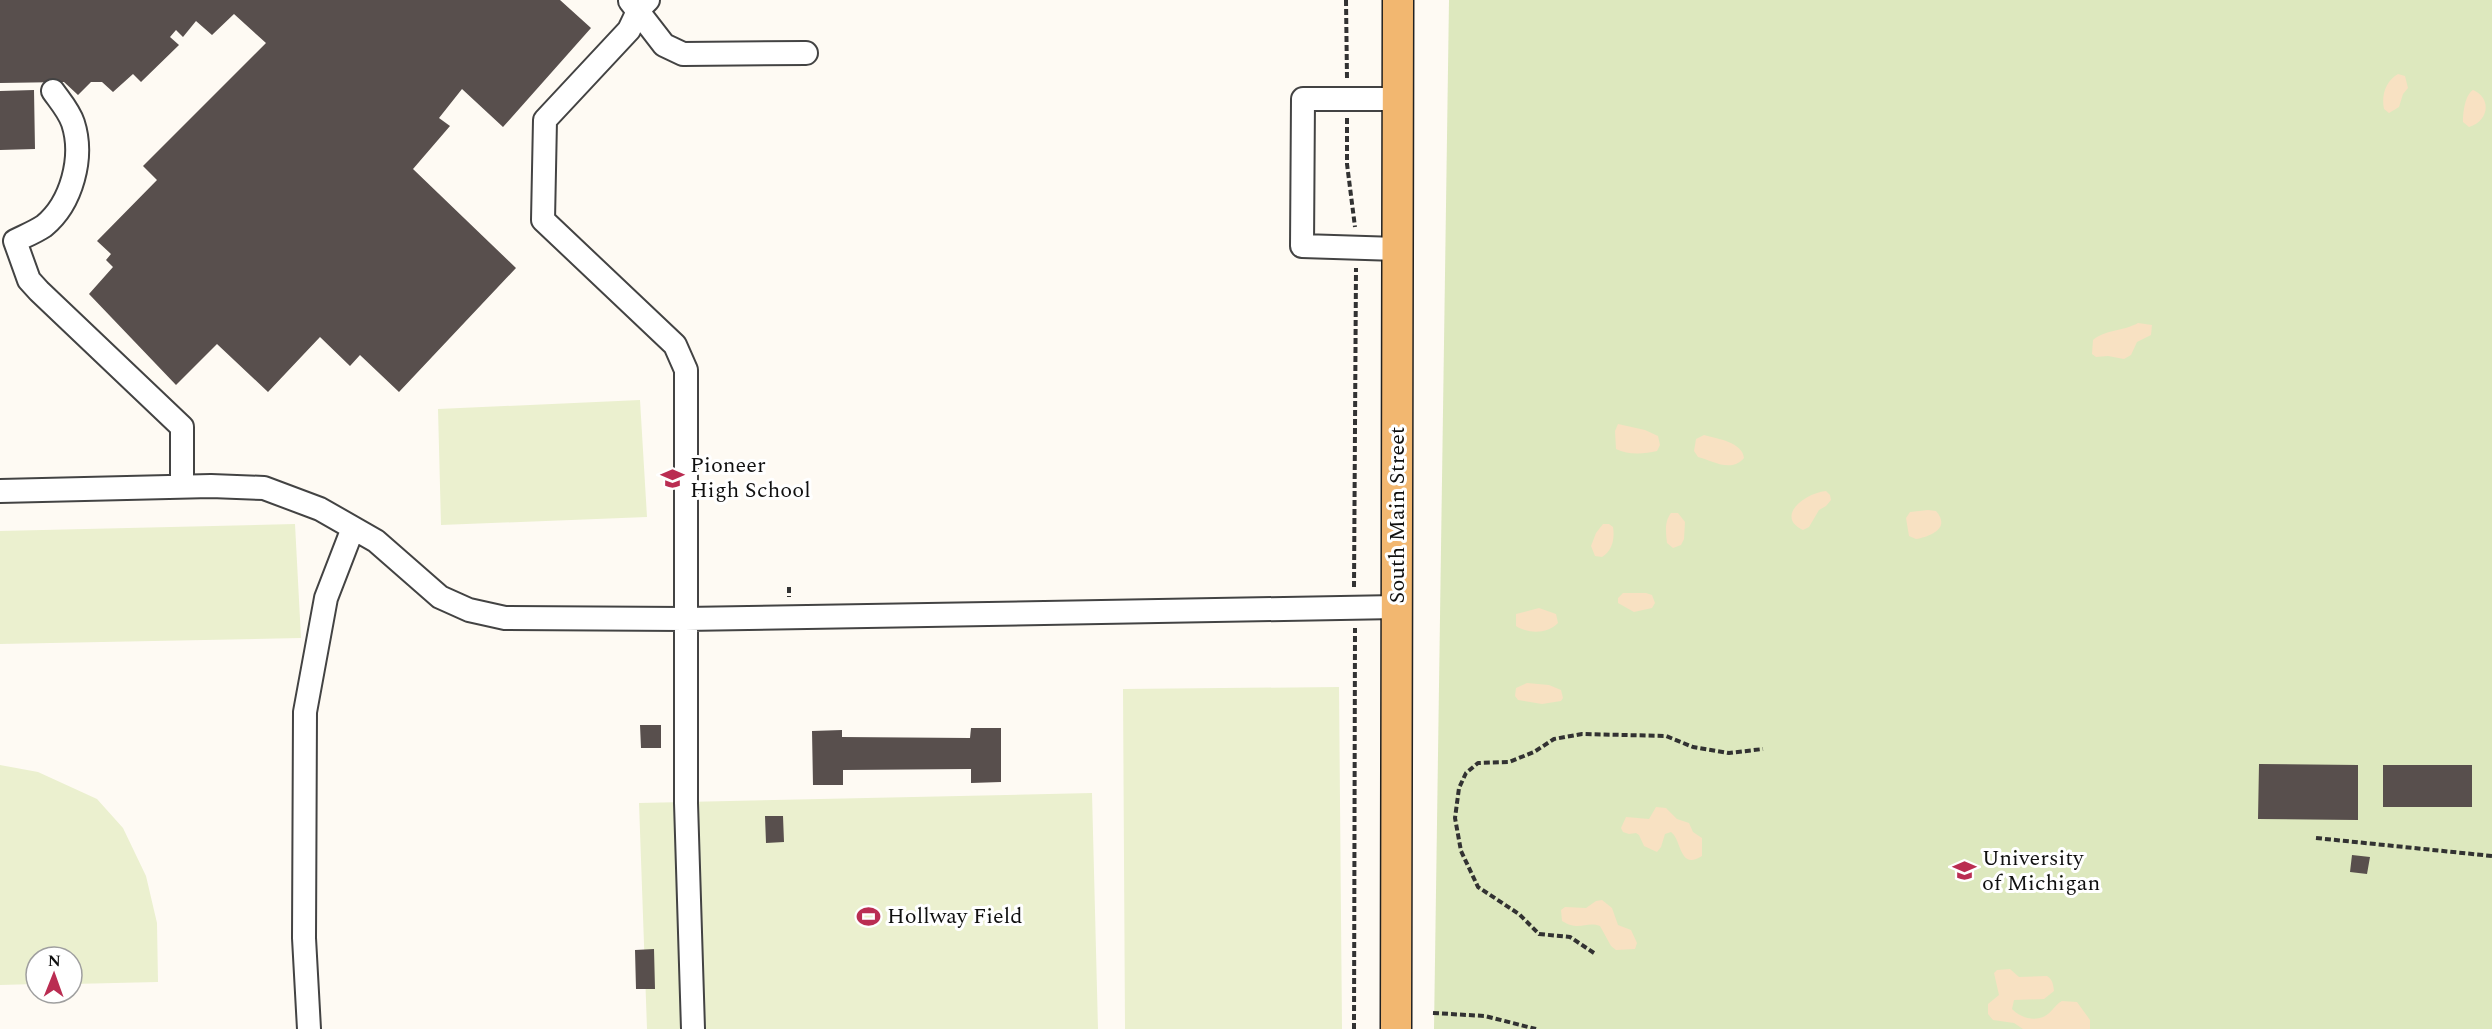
<svg xmlns="http://www.w3.org/2000/svg" width="2492" height="1029" viewBox="0 0 2492 1029" font-family="Spectral,serif">
<rect width="100%" height="100%" fill="#fefaf3"/>
<path fill="#dde8be" d="M1449 0H2492V1029H1434Z"/>
<path fill="#f8e1c2" d="M2398 74 2405 76 2408 88 2403 94 2399 107 2389 113 2384 109C2381 95 2386 81 2398 74Z
M2473 90C2492 98 2489 121 2469 127L2463 122C2463 112 2465 95 2473 90Z
M2138 323 2152 325 2151 335 2137 342 2131 355 2124 359 2108 356 2096 357 2092 354 2093 340C2104 330 2124 331 2138 323Z
M1618 424 1645 430 1658 436 1660 445 1657 451C1644 454 1628 455 1616 449L1615 431Z
M1704 435C1718 439 1742 442 1744 458 1731 473 1713 461 1698 457L1694 451 1696 439Z
M1826 491 1830 495 1831 500 1826 506 1819 510 1809 527 1803 530C1775 517 1804 493 1826 491Z
M1928 510 1936 511C1951 528 1931 536 1916 539L1909 536 1906 518 1910 512Z
M1671 513H1678L1685 522 1684 539 1681 545 1673 548 1667 543C1666 533 1664 522 1671 513Z
M1603 524H1609L1613 527C1615 539 1612 551 1602 557L1595 556 1591 546 1596 533Z
M1623 593H1646L1652 595 1655 603 1652 608 1634 612 1618 603V598Z
M1539 608 1556 614 1558 623C1548 634 1528 634 1516 626V614Z
M1527 683 1549 685 1561 690 1563 698 1561 701 1542 704 1518 700 1515 696 1516 688Z
M1656 807 1666 808 1677 819 1689 823 1693 832 1702 838V856C1679 871 1682 840 1671 832L1665 834 1661 847 1657 852 1644 846 1639 835 1636 833 1629 834 1623 832 1621 828 1626 817 1649 819Z
M1602 900 1612 908 1618 925 1631 930 1637 943 1635 949 1616 950 1611 946 1600 926C1585 921 1580 932 1562 921L1561 910 1565 907 1586 908 1596 901Z
M2010 969 2019 977 2047 976C2053 980 2053 984 2054 991L2044 999 2014 1000 2012 1009C2020 1018 2037 1023 2048 1014 2053 1010 2056 1004 2062 1001L2077 1002 2090 1020V1029H2023L2014 1023 1993 1020 1988 1014V1004L1999 995 1994 973 1997 970Z"/>
<path fill="#ebf0cf" d="M640 400 647 517 441 525 438 409Z
M295 524 301 638 0 644V531Z
M1339 687 1342 1029H1125L1123 689Z
M0 765 38 772 97 799 123 828 146 876 157 923 158 982 72 984V957H36V984L0 985Z
M1092 793 1098 1029H647L639 803Z"/>
<path fill="#584f4d" d="M0 0H560L591 28 503 127 462 89 439 118 450 126 413 169 516 268 399 392 360 355 350 366 320 337 268 392 217 344 176 385 89 294 113 267 106 260 111 254 97 241 157 180 143 166 266 43 234 14 212 35 196 21 183 37 176 30 170 37 179 45 141 82 133 74 113 92 102 82H91L78 95 64 82 0 83Z
M34 90 35 149 0 150V91Z
M640 725H661V748H641Z
M971 728H1001V782L971 783V769L843 770V785H813L812 731 842 730V737L970 738Z
M2259 764 2358 765V820L2258 819Z
M2383 765H2472V807H2383Z
M765 816H783L784 842 766 843Z
M2352 855 2370 857 2367 874 2350 872Z
M654 949 655 989H636L635 950Z"/>
<g fill="none" stroke-linecap="round" stroke-linejoin="round">
<defs>
<path id="minor" d="M648 0 639 9 629 30 545 120 543 220 675 345 686 370V803L693 1029
M630 1 664 45 683 54 806 53
M53 91C60 101 69 111 73 123 84 157 72 203 44 226 35 232 25 236 15 241L29 280 39 291 182 427V486
M1397 99H1303L1302 246 1397 249
M0 491 211 486 264 488 320 509 376 541 440 597 469 610 505 618 685 619 1397 607
M309 1029 304 938 305 712 326 598 353 528"/>
<path id="major" d="M1396 1029 1398 0"/>
</defs>
<use href="#minor" stroke="#434343" stroke-width="26"/>
<use href="#major" stroke="#212121" stroke-width="33"/>
<path stroke="#323232" stroke-width="4" stroke-dasharray="6 3" stroke-linecap="butt" d="M1346 0 1347 78
M1347 118V164L1355 227
M789 587V597
M1354 587 1356 268
M2316 838 2492 856
M1594 953 1570 937 1539 934 1519 914 1478 887 1461 851 1455 818 1459 788 1466 773 1478 763 1509 762 1534 752 1554 739 1582 734 1666 736 1693 747 1729 753 1763 749
M1433 1013 1485 1016 1536 1029
M1354 1029 1355 628"/>
<use href="#minor" stroke="#fff" stroke-width="22"/>
<use href="#major" stroke="#f2b770" stroke-width="30"/>
</g>
<defs>
<symbol id="school-bare" viewBox="-9 -9 18 18"><path d="M0-5L7-2L0 1L-7-2ZM-4 1L0 2.5L4 1V4Q0 6-4 4Z" fill="#ba2d52" stroke="#fff" stroke-width="2.5" paint-order="stroke"/></symbol>
<symbol id="university-bare" viewBox="-9 -9 18 18"><path d="M0-5L7-2L0 1L-7-2ZM-4 1L0 2.5L4 1V4Q0 6-4 4Z" fill="#ba2d52" stroke="#fff" stroke-width="2.5" paint-order="stroke"/></symbol>
<symbol id="stadium-bare" viewBox="-9 -9 18 18"><path d="M0-5a6.5 5 0 1 0 0 10a6.5 5 0 1 0 0-10ZM-3.5-1.8h7v3.6h-7Z" fill="#ba2d52" stroke="#fff" stroke-width="2.5" paint-order="stroke"/></symbol>
</defs>
<g fill-rule="evenodd">
<use href="#school-bare" x="656" y="462" width="33" height="33"/>
<use href="#university-bare" x="1948" y="854" width="33" height="33"/>
<use href="#stadium-bare" x="852" y="900" width="33" height="33"/>
</g>
<g text-anchor="middle" dominant-baseline="central" stroke-width="6" stroke-linejoin="round" paint-order="stroke">
<g font-size="22" fill="#101010" stroke="#fff" text-anchor="start">
<text x="690" y="465">Pioneer<tspan x="690" dy="25">High School</tspan></text>
<text x="1982" y="858">University<tspan x="1982" dy="25">of Michigan</tspan></text>
<text x="887" y="916">Hollway Field</text>
</g>
<g font-size="22" fill="#101010" stroke="#fff">
<text transform="translate(1397 515) rotate(-90)">South Main Street</text>
</g>
</g>
<g transform="translate(54 975) rotate(1)"><circle r="28" fill="#ffffff" stroke="#9f9f9f" stroke-width="1.5"/>
<path d="M0-4.5L10 22L0 15L-10 22Z" fill="#ba2d52"/>
<text y="-9" font-size="16" font-weight="bold" text-anchor="middle" fill="#101010">N</text>
</g>
</svg>
